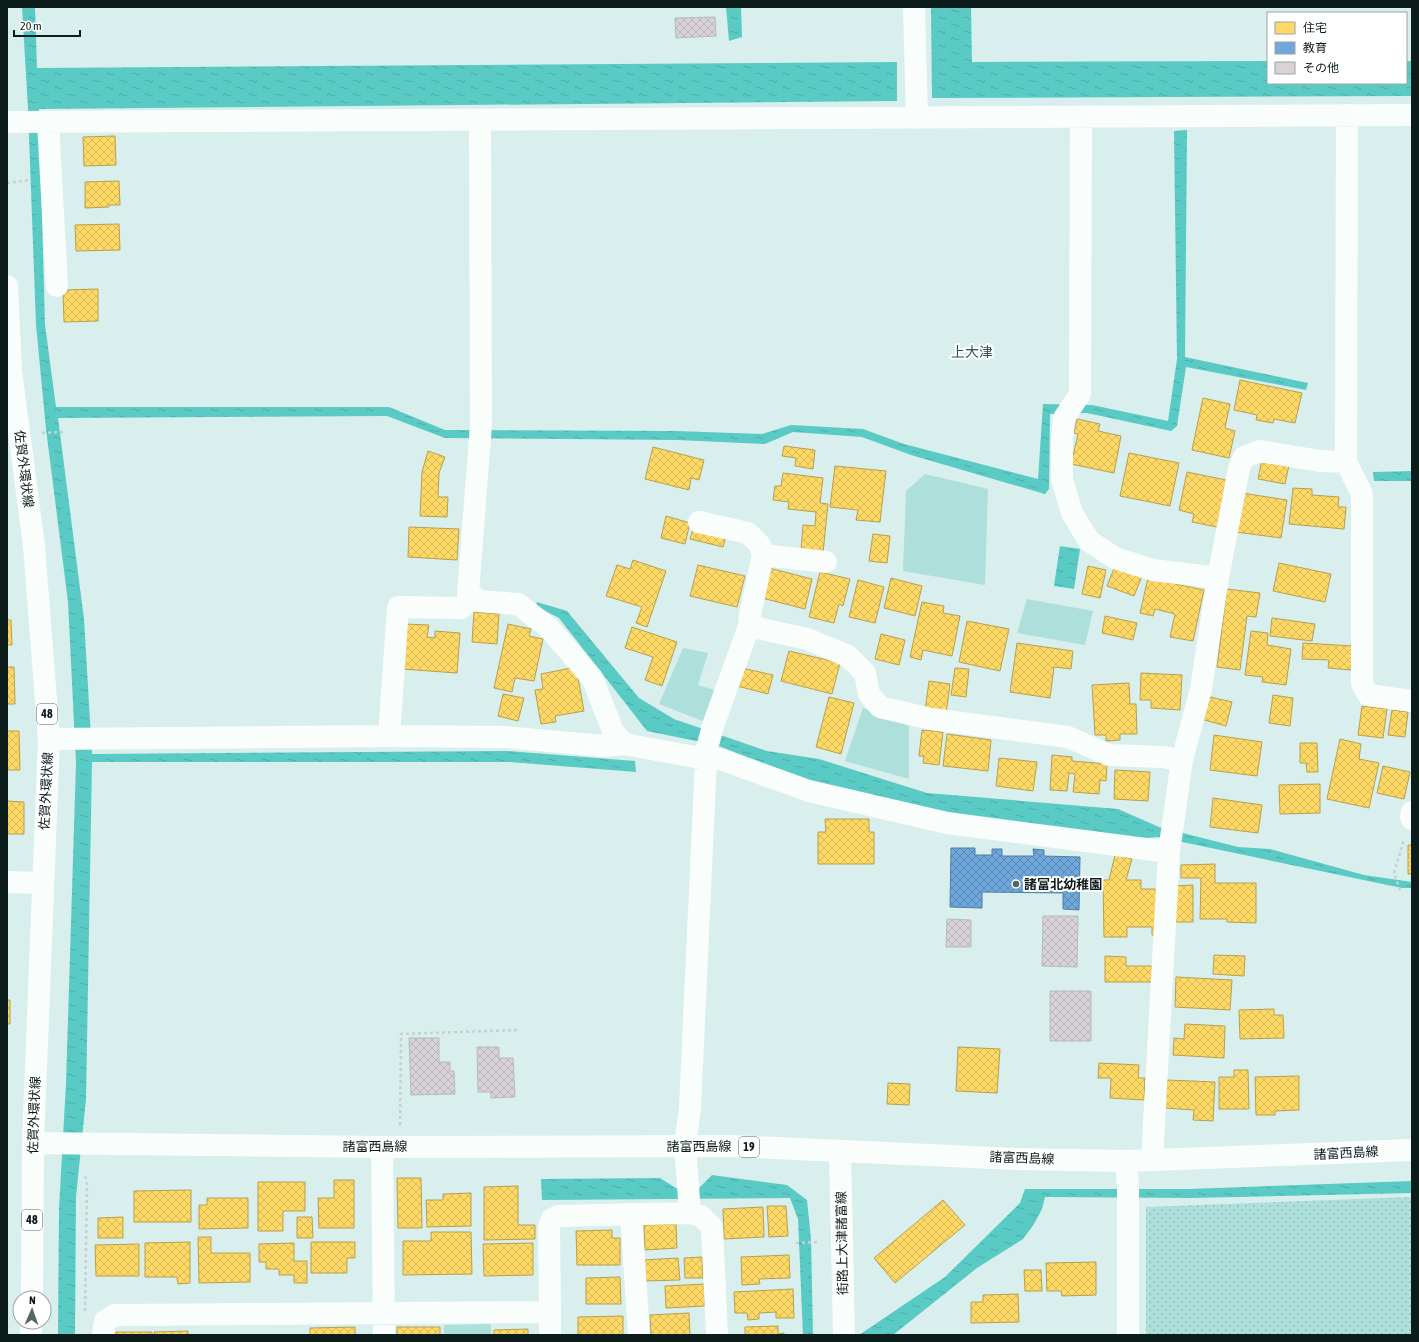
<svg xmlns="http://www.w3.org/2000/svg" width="1419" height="1342" viewBox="0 0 1419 1342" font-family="'Asap Condensed','Noto Sans JP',sans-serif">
<defs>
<pattern id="grass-dots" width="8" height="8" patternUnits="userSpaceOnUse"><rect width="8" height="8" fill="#addfdb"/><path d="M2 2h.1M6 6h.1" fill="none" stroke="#94bfbb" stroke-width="1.8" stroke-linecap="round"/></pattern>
<pattern id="water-ripples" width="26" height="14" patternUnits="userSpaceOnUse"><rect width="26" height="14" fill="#59cac4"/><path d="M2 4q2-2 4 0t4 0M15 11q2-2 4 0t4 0" fill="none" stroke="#4cada8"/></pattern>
<pattern id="homes-cross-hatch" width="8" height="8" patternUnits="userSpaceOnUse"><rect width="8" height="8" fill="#ffd966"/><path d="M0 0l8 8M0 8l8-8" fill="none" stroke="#d9ba58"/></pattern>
<pattern id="schools-cross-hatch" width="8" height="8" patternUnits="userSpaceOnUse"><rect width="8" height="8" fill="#6fa8dc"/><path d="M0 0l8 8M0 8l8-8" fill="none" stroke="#5a88b2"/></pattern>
<pattern id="building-cross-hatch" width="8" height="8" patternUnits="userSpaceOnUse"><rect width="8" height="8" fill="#d9d2d6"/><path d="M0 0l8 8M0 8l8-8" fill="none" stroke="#b9b4b7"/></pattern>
</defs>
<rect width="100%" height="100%" fill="#d8efed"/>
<path fill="url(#grass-dots)" d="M1412 1197V1335H1146V1207Z"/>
<path fill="#addfdb" d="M925 474 988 489 985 585 903 571 906 491Z
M1027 599 1093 611 1085 645 1017 633Z
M683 648 708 653 698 685 714 690 703 721 659 704Z
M863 708 909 726V779L845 761Z
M491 1324V1335H444V1325Z"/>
<path fill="url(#water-ripples)" d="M22 7H35L37 68 897 62V101L39 109 45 325 56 407H389L445 430 676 431 762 434 791 425 863 429 904 444 1038 479 1043 404 1092 405 1168 421 1177 359 1174 131 1187 130 1185 357 1308 383 1306 390 1186 367 1177 426 1171 431 1087 413 1050 414 1049 489 1045 494 911 455 862 437 793 432 765 444 677 440 445 438 387 416 58 418 84 619 92 754 508 751 635 761 636 772 510 762H92L86 1099 76 1197 75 1335H58L59 1209 66 1083 76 763 68 602 46 429 36 325 28 109Z
M726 7H741L742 37 729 41Z
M931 7H971L972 62 1268 61V83H1406V61H1412V96L932 98Z
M1412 471V481H1374L1373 472Z
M1060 546 1080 549 1074 589 1054 586Z
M537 602 567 611 639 698 674 719 767 751 819 759 927 793 1118 809 1159 827 1238 847 1270 849 1364 875 1412 882V888H1402L1158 837 1136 839 977 819 813 783 716 745 647 731 559 618 536 606Z
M712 1175 787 1185 807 1200 811 1239 813 1335H803L798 1219 790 1198 542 1200 541 1179 660 1178 676 1188H699Z
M1412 1181V1193L1191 1198 1045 1197 1042 1209 1034 1224 1023 1239 977 1268 893 1335H859L945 1277 1020 1203 1025 1189H1190Z"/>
<path fill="url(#homes-cross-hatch)" stroke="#b6a050" d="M115 136 116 165 84 166 83 137Z
M119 181 120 205H109V207L85 208V182Z
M119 224 120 250 76 251 75 225Z
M98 289V321L64 322 63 290Z
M1240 380 1302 393 1295 423 1274 419 1273 423 1256 420 1257 415 1234 410Z
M1203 398 1230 404 1225 428 1235 431 1229 458 1192 450Z
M1077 419 1100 424 1098 431 1121 436 1114 473 1071 464 1078 434 1074 433Z
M784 446 815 450 813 469 795 466 796 458 782 456Z
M653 447 704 460 699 480 691 478 689 490 645 479Z
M428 451 445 457 439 473 438 497H448L447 517 420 516 422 472Z
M1129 453 1179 463 1170 506 1120 496Z
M1262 459 1289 465 1285 484 1258 479Z
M835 466 886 471 880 522 856 520 858 510 830 507Z
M1187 472 1226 480 1217 527 1192 522 1194 514 1179 510Z
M783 473 823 478 820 503 828 504 823 553 801 550 803 525 815 526 816 512 788 509 789 502 773 500 775 486H781Z
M1293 488 1312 489V495L1339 497 1338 507H1346L1344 529 1289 524Z
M1242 493 1287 500 1281 538 1236 532Z
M666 516 690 523 685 544 661 538Z
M694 525 727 532 723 547 690 539Z
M409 527 459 529 457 560 408 557Z
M873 534 890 536 887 563 869 561Z
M633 560 666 571 647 627 636 623 642 607 606 596 617 565 630 569Z
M1279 563 1331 574 1325 602 1273 591Z
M698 565 745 576 737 607 690 596Z
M1088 566 1106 570 1100 598 1082 594Z
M1115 566 1142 576 1134 596 1107 586Z
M769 568 812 579 805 609 762 598Z
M820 572 850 579 843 606 839 604 834 623 809 617Z
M891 578 922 586 915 616 884 608Z
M1148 578 1204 590 1193 641 1170 637 1175 614 1155 609 1153 616 1140 613Z
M858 580 884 587 875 623 849 617Z
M1227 589 1260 593 1256 617 1247 616 1240 670 1217 667Z
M922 602 944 606 943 613 960 616 952 656 923 650 921 660 910 657Z
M474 612 499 614 497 644 472 642Z
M1105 616 1137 623 1133 640 1102 633Z
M1272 618 1315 624 1312 641 1270 636Z
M7 620H11L12 645H7Z
M967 621 1009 629 1000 671 959 662Z
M405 624 429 625 427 637 435 638V631L460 633 457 673 402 669Z
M508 624 531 629 529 636 543 639 534 681 515 678 512 692 494 688Z
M632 627 677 642 662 686 645 680 653 657 625 648Z
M1251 631 1268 633 1267 645 1291 649 1286 685 1262 682 1263 677 1245 675Z
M881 634 905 640 899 665 875 659Z
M1017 643 1073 651 1071 669 1054 667 1050 698 1010 692Z
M1303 643 1353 646 1351 670 1328 668 1329 660 1302 659Z
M789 651 840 663 832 694 781 681Z
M7 667H14L15 704H7Z
M576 667 584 711 555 716 556 722 541 724 535 690 543 689 541 674Z
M742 668 773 675 768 694 737 686Z
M955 668 969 669 966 697 951 695Z
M1141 673 1182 675 1180 710 1151 708V700H1140Z
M929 681 950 684 946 714 925 711Z
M1129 683 1130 704H1136L1137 734H1120V740L1106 741V735H1095L1092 685Z
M503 694 524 698 518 721 498 716Z
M1273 695 1293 698 1290 726 1269 723Z
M1206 696 1232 702 1226 726 1201 719Z
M829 697 854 703 841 754 816 747Z
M1362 706 1387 709 1383 738 1358 735Z
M1392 710 1408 712 1405 737 1388 735Z
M922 730 943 732 939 765 923 763 924 756H919Z
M7 731H19L20 770H7Z
M947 734 991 740 988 771 943 766Z
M1214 735 1262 742 1257 776 1210 770Z
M1340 739 1361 744 1359 759 1379 763 1369 808 1327 799Z
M1300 743H1317L1318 772H1307L1306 763H1300Z
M1052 755 1072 757V761L1107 764 1106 781 1100 780 1099 794 1073 792 1075 774 1069 773 1067 791 1050 790Z
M999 758 1037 762 1033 791 996 786Z
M1383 766 1410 772 1404 799 1377 793Z
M1115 770 1150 772 1148 801 1114 799Z
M1320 784V813L1280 814 1279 785Z
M1213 798 1262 805 1258 833 1210 827Z
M7 801 24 802V834H7Z
M825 819H869V832H874V864H818V832H826Z
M1408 845H1412V874H1408Z
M1115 855 1132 859 1126 880H1141V889H1157L1162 935H1152V927H1127V937H1104L1103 880H1109Z
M1215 864V883H1256V923L1227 922V919H1200L1201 878H1181V865Z
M1193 885V922H1174V886Z
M1214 955 1245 956 1244 976 1213 974Z
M1105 956 1126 957V966H1157V982H1105Z
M1176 977 1232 980 1230 1010 1175 1007Z
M7 1000H10V1024H7Z
M1274 1009V1015H1283L1284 1038 1240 1039 1239 1010Z
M1185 1024 1225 1026 1224 1058 1173 1055 1174 1038 1184 1039Z
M958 1047 1000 1049 997 1093 956 1091Z
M1099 1063 1139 1065 1138 1078H1145L1144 1100 1110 1098 1111 1078H1098Z
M1234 1070H1248L1249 1109H1219V1077H1234Z
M1299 1076V1110L1275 1111V1115H1256L1255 1077Z
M1167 1080 1215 1082 1213 1121 1193 1120 1194 1110 1165 1108Z
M888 1083 910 1084 909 1105 887 1104Z
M397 1178H421L422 1228H398Z
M334 1180H354V1228H319L318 1198H334Z
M258 1182H305V1211H283V1231H258Z
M518 1186V1225H535V1239L484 1240V1187Z
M191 1190V1222H134V1191Z
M471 1193V1226L427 1227 426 1200H443V1194Z
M207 1198H248V1228L199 1229V1205H207Z
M943 1200 965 1225 895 1283 874 1258Z
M767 1206H786L788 1236 769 1237Z
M763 1207 764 1237 724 1239 723 1209Z
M123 1217V1238H98V1218Z
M297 1217H312L313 1238H297Z
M676 1224 677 1248 645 1250 644 1225Z
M612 1230V1238H620V1265H577L576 1231Z
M431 1232H471L472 1274 403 1275V1241H431Z
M198 1237H211V1253H250V1282L199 1283Z
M190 1242V1283L178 1284 177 1277H145V1243Z
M311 1242H355V1258H347V1273H311Z
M294 1243V1261H307V1283H294V1275H279V1269H266V1262H259V1244Z
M533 1243V1275L484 1276 483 1244Z
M139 1244V1276H96L95 1245Z
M789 1255 790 1278 759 1279 760 1284 742 1285 741 1257Z
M702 1257 703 1278H685L684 1258Z
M678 1258 680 1280 644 1281 643 1260Z
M1096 1262V1295L1062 1296 1061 1291H1047L1046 1263Z
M1024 1270H1041L1042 1291H1025Z
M620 1277 621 1304H586V1278Z
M704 1284 705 1306 666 1308 665 1286Z
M793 1289 794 1318H776V1312L759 1313V1319L748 1320 747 1313H735L734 1292Z
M1018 1294 1019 1322 971 1323V1302H983V1295Z
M689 1313 690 1335H651L650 1315Z
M623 1316V1335H578V1317Z
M778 1326V1334L784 1333V1335H745V1327Z
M355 1327V1335H310V1328Z
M397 1327H440V1335H397Z
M528 1329V1335H494V1330Z
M188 1331V1335H155L154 1332Z
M116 1332H152V1335H116Z"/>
<path fill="url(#schools-cross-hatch)" stroke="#517ea2" d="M951 848H975V855H992V849H1002V856H1034L1033 849 1044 850V856L1080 857 1079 910 1063 909V893L982 892V908L950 907Z"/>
<path fill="url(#building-cross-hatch)" stroke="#b6bbbc" d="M715 17 716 36 676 38 675 18Z
M1043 916H1078L1077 967 1042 966Z
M947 919 971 920V947H946Z
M1050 991H1091V1041H1050Z
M409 1038H439V1062H450V1071H454L455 1094 411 1095Z
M477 1047H499V1058H513L515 1097 491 1098V1092H478Z"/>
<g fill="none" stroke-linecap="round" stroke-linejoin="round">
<path stroke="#c7d0cf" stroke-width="2.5" stroke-dasharray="3 3" stroke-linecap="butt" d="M7 183 30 180
M42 433 65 432
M1400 890 1394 873 1404 839
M400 1125 401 1034 518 1030
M796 1243 819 1242
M85 1311 87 1185 85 1174"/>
<path stroke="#f9fdfc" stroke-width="22" d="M914 7 917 118
M1347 115 1346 462 1362 494V683L1368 695 1412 701
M1081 117 1080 394 1064 418 1062 441V479L1072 513 1089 541 1115 558 1153 570 1218 578
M480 120 481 425 468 593 478 601 518 604 549 628 592 678 613 731 624 744
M7 122 1412 115
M48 122 57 286
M699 522 748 533 760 545 763 555 750 615 749 626
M763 555 826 562
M389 736 398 607 461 608 474 597
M49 739 389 736 505 737 604 746 624 744 706 759H720L809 791 947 823 1169 852
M1182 760 1201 689 1218 578 1239 468 1244 457 1260 451 1320 461 1346 462
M1412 812 1411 817 1412 819
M7 882 42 883
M382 1147 384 1335
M840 1151 844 1335
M1126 1161 1128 1187V1335
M690 1213 685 1146 690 1108 706 759 707 748 713 726 749 626 807 639 848 656 865 673 869 694 880 707 931 719 1068 737 1109 755 1162 757 1182 760 1169 852 1152 1160
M631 1214 639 1335
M550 1312 549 1226 552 1219 558 1216 690 1213 701 1216 712 1227 717 1335
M103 1335 105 1321 115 1315 550 1312V1335"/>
<path stroke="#f9fdfc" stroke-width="22" d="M7 286 11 371 34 546 49 739 33 1143 32 1298
M33 1143 382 1147 732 1146 1015 1159 1126 1161 1412 1150
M31 1335V1322"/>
</g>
<circle fill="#536664" stroke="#fff" stroke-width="1.5" cx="1016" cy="884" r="4"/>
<g text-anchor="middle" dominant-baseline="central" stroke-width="4" stroke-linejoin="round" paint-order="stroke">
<g fill="#fff" stroke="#55605f" stroke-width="1">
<rect x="37" y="704" width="20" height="20" rx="3"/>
<rect x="739" y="1137" width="20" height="20" rx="3"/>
<rect x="22" y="1210" width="20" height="20" rx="3"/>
</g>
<g font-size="12" font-weight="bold" fill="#0c1c1b">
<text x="47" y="714">48</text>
<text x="749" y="1147">19</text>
<text x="32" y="1220">48</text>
</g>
<g font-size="13" fill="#0c1c1b" stroke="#fff">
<text transform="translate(24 469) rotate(83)">佐賀外環状線</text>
<text transform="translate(46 791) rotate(-87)">佐賀外環状線</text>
<text transform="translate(34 1115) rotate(-88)">佐賀外環状線</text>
<text x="375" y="1146">諸富西島線</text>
<text x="699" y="1146">諸富西島線</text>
<text transform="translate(1346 1153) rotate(-3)">諸富西島線</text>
<text transform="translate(1022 1158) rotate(2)">諸富西島線</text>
<text transform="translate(842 1243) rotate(-91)">街路上大津諸富線</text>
</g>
<g font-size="13" font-weight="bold" fill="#0c1c1b" stroke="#fff" text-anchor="start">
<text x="1024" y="884">諸富北幼稚園</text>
</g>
<g font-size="14" fill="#2f5351" stroke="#fff">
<text x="972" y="352">上大津</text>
</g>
</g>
<rect width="1419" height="1342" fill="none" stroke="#0c1c1b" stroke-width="16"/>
<rect x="1267" y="12" width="140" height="72" fill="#ffffff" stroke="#9ea4a4"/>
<rect x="1275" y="22" width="20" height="12" fill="#ffd966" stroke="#9ea4a4"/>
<text x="1303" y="32" font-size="12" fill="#0c1c1b">住宅</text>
<rect x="1275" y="42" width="20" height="12" fill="#6fa8dc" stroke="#9ea4a4"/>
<text x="1303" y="52" font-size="12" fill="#0c1c1b">教育</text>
<rect x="1275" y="62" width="20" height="12" fill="#d9d2d6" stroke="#9ea4a4"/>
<text x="1303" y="72" font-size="12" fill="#0c1c1b">その他</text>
<g transform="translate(32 1310) rotate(2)"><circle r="19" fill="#ffffff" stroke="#9ea4a4"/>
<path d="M0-3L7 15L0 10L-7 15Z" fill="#536664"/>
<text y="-6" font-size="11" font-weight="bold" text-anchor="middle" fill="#0c1c1b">N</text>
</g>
<path d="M14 30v6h66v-6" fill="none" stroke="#0c1c1b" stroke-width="2"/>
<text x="20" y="30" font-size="12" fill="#0c1c1b" stroke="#ffffff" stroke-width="3" paint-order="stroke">20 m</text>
</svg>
